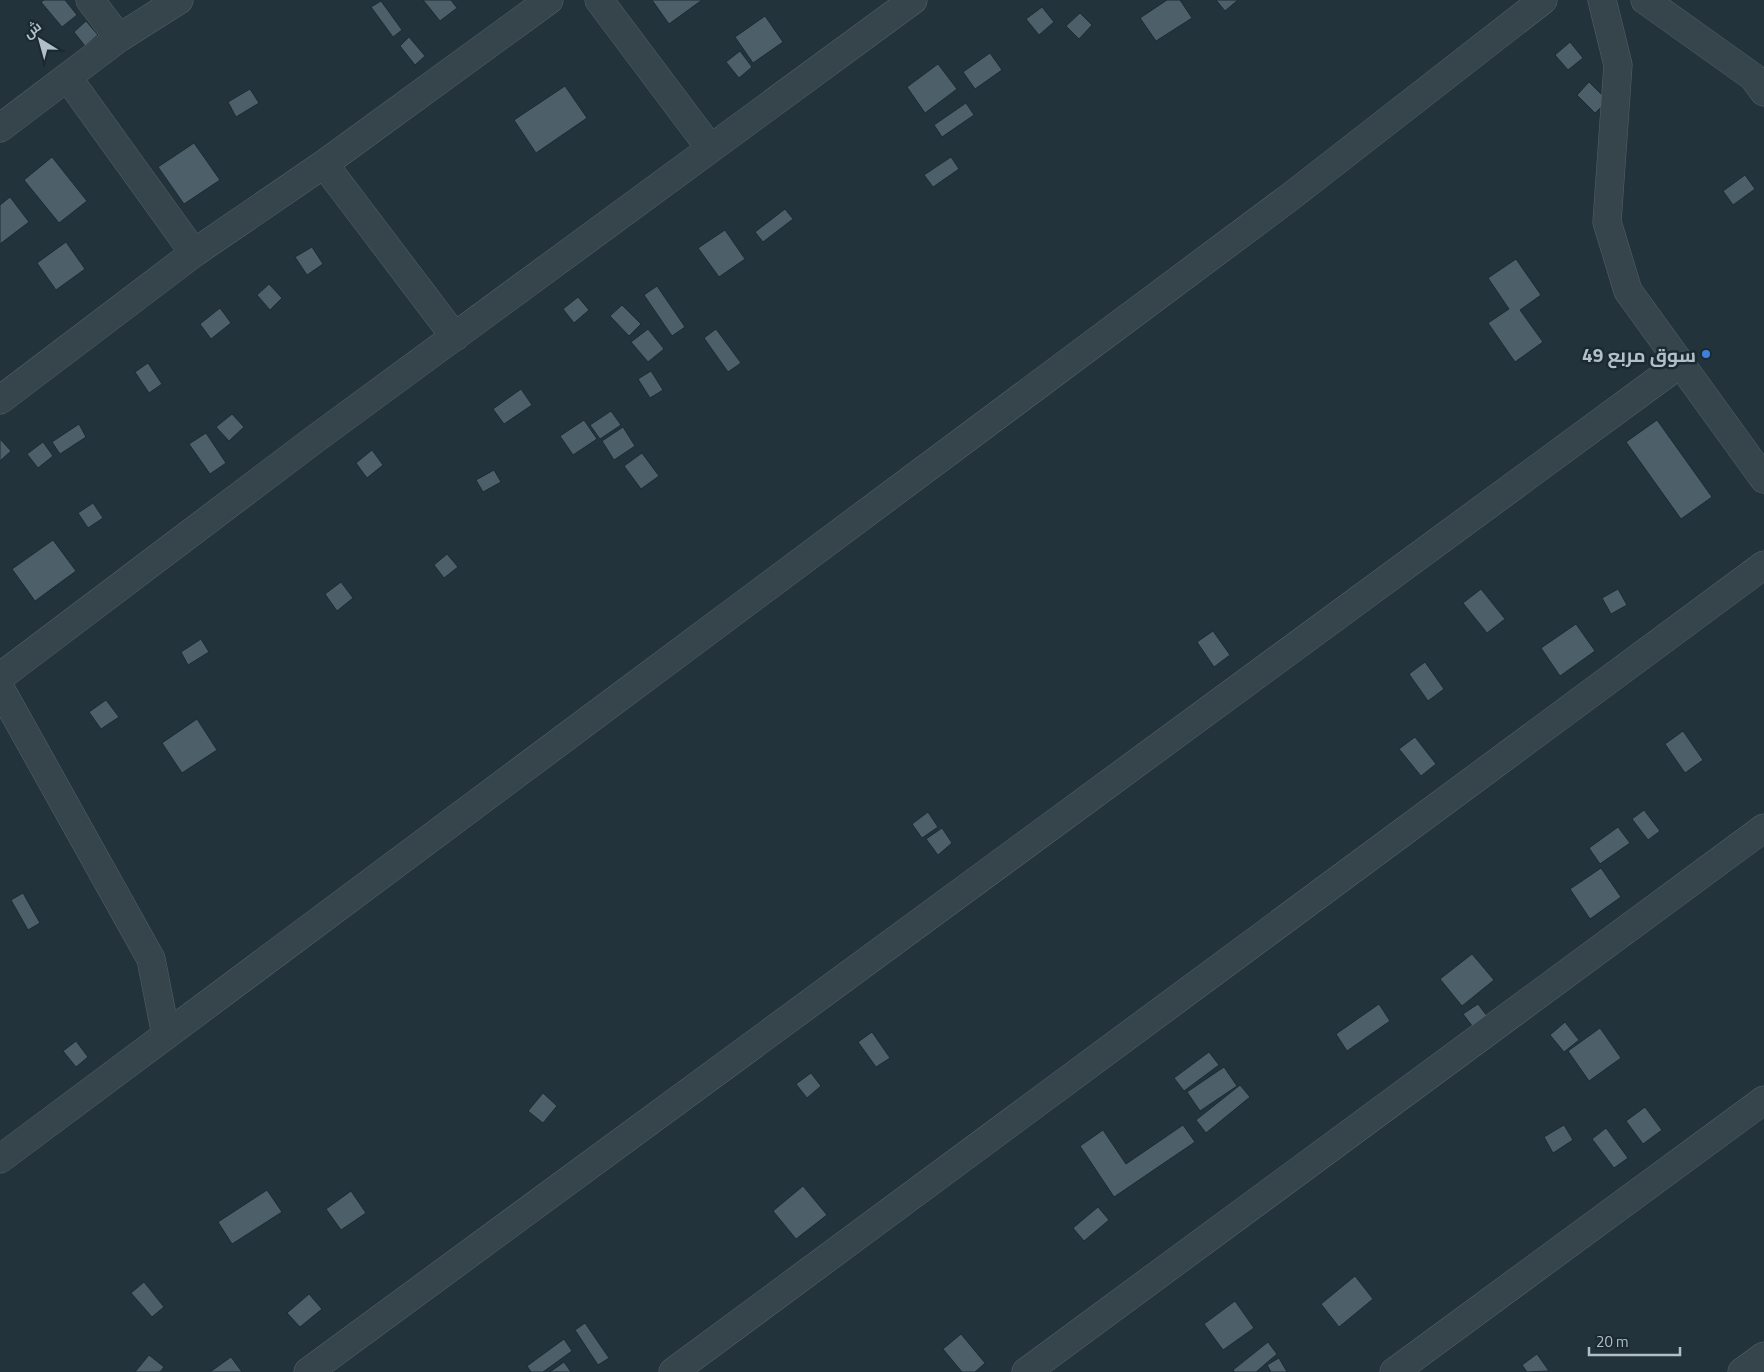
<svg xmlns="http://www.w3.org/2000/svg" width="1764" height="1372" viewBox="0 0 1764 1372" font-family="'Titillium Web',Cairo,sans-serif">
<rect width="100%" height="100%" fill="#22333c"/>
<path fill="#4d606a" stroke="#1d2b33" d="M44 0H65L77 15 62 27 41 2Z
M423 0H451L457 8 440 21Z
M652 0H702L669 24Z
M1167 0H1180L1192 18 1156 41 1140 18Z
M1216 0H1238L1225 11Z
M381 1 402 30 393 37 371 7Z
M1042 7 1054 22 1039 35 1026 19Z
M1080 13 1092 25 1079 39 1066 26Z
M765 16 783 42 753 63 735 37Z
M86 21 98 35 85 46 74 32Z
M409 37 425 56 415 65 400 46Z
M1570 42 1583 58 1568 70 1555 55Z
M740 51 752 67 739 78 726 62Z
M990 53 1002 70 975 89 963 72Z
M938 64 957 89 925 113 907 87Z
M1589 82 1608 101 1595 113 1577 95Z
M565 86 587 118 536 153 514 120Z
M250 89 259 103 236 117 228 102Z
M966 103 974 115 942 137 934 125Z
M194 143 220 180 184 204 158 167Z
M52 157 87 201 59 223 24 180Z
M951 157 959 169 933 187 924 175Z
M1745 175 1755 189 1733 205 1723 191Z
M10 197 29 222 0 244V205Z
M785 209 793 219 763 242 755 232Z
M725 230 745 259 719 277 698 248Z
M66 242 85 269 56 290 37 263Z
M312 247 323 264 307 275 295 257Z
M1516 259 1541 295 1520 310 1543 342 1515 362 1488 323 1509 309 1488 278Z
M269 284 282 298 270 310 257 295Z
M657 286 685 327 672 336 644 295Z
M578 297 589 310 574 323 563 309Z
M622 305 641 324 629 336 610 316Z
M220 308 231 323 211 339 200 324Z
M648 329 664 349 648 362 631 342Z
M716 329 741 363 728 372 704 338Z
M148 363 162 384 149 393 135 372Z
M651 371 663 390 650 398 638 379Z
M521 389 532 405 504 424 493 409Z
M611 411 621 425 600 439 590 425Z
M232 414 244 427 229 441 216 427Z
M584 420 597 439 573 455 560 436Z
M1657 420 1712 497 1681 519 1626 442Z
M79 424 86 437 60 454 52 442Z
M623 427 635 446 614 460 602 441Z
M206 433 226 463 210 474 189 444Z
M0 439 11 451 0 461Z
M43 442 53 456 38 468 27 454Z
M372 450 383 465 367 478 356 463Z
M642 453 659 476 641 489 624 466Z
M494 470 501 482 483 492 476 480Z
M93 503 103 518 88 528 78 513Z
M53 540 76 571 35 601 12 569Z
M447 554 458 567 444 578 434 565Z
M341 582 353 598 337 611 325 594Z
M1481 589 1505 619 1487 633 1463 603Z
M1618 589 1627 605 1611 614 1602 598Z
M1576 624 1595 651 1560 676 1541 648Z
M1213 631 1230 655 1214 667 1197 642Z
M201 639 209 652 188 665 181 652Z
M1425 662 1444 689 1428 701 1409 674Z
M106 700 119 717 101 729 89 712Z
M197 719 217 750 182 773 162 743Z
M1683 731 1703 760 1685 773 1665 744Z
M1415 737 1436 764 1421 776 1399 749Z
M1644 810 1660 831 1648 840 1632 819Z
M928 812 938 827 922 838 912 824Z
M1618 827 1630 843 1600 864 1589 848Z
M942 828 952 843 938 855 926 839Z
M1601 868 1621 897 1590 919 1570 889Z
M23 893 40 923 28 930 11 900Z
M1472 954 1494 980 1462 1006 1440 979Z
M1379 1004 1390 1021 1347 1051 1336 1034Z
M1478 1004 1490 1020 1476 1031 1463 1014Z
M1565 1022 1579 1040 1564 1052 1550 1035Z
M1600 1028 1621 1058 1589 1081 1568 1051Z
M872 1032 890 1058 876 1067 858 1042Z
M76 1041 88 1057 76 1067 63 1051Z
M1209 1052 1219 1065 1184 1091 1174 1078Z
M1224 1067 1237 1086 1200 1111 1187 1092Z
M811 1073 821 1086 807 1098 796 1084Z
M1240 1085 1250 1097 1206 1133 1196 1120Z
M543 1093 557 1106 543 1123 528 1111Z
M1645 1107 1662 1130 1643 1144 1626 1121Z
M1183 1125 1195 1142 1114 1197 1080 1146 1103 1130 1126 1164Z
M1564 1125 1573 1140 1553 1153 1544 1137Z
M1606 1128 1628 1158 1614 1168 1592 1139Z
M803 1186 827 1215 796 1239 773 1211Z
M267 1190 282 1212 232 1244 218 1222Z
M351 1191 366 1213 341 1230 326 1209Z
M1098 1207 1109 1220 1084 1241 1073 1228Z
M1355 1276 1373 1299 1339 1327 1321 1304Z
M144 1282 164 1307 152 1317 131 1293Z
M309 1294 322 1309 300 1327 287 1313Z
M1235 1301 1254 1328 1223 1350 1204 1324Z
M585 1323 609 1358 598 1365 575 1330Z
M961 1334 985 1363 975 1372H962L943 1349Z
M564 1339 572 1351 543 1372H531L527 1366Z
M1268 1342 1277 1354 1256 1372H1235L1233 1370Z
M1537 1354 1549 1371 1527 1372 1522 1365Z
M149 1355 164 1367 160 1372H135Z
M231 1357 242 1372H210Z
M1279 1358 1287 1372H1271L1267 1365Z
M564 1362 571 1372H550Z"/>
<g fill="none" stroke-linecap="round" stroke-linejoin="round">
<defs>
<path id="minor" d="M90 0 119 38
M599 0 710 148
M1602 0 1618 65 1607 222 1628 291 1764 479
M1645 0 1753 77 1764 92
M68 78 194 253
M0 128 119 38 179 0
M324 164 455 337
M0 400 194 253 324 164 549 0
M0 677 315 439 913 0
M0 688 151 959 166 1035
M0 1159 1290 197 1543 0
M308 1372 1681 363
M673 1372 1764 565
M1026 1372 1764 828
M1394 1372 1764 1100
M1742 1372 1764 1356"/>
</defs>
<use href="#minor" stroke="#54626a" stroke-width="29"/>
<use href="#minor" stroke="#36444c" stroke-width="28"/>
</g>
<circle fill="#3f7fe0" stroke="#1b2931" stroke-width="2" cx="1706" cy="354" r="5"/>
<g text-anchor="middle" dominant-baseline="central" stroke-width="5" stroke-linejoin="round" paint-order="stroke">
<g font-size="19" font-weight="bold" fill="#b1bfc8" stroke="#1b2931" text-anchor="end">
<text x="1696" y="354">سوق مربع 49</text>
</g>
</g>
<g transform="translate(40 40) rotate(323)" stroke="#1b2931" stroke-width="4" paint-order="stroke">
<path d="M0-4L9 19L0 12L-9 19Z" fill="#b1bfc8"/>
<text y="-8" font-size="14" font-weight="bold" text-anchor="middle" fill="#b1bfc8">ش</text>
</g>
<path d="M1589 1347v8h91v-8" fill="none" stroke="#b1bfc8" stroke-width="2.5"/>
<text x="1596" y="1347" font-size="15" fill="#b1bfc8" stroke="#1b2931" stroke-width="4" paint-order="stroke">20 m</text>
</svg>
